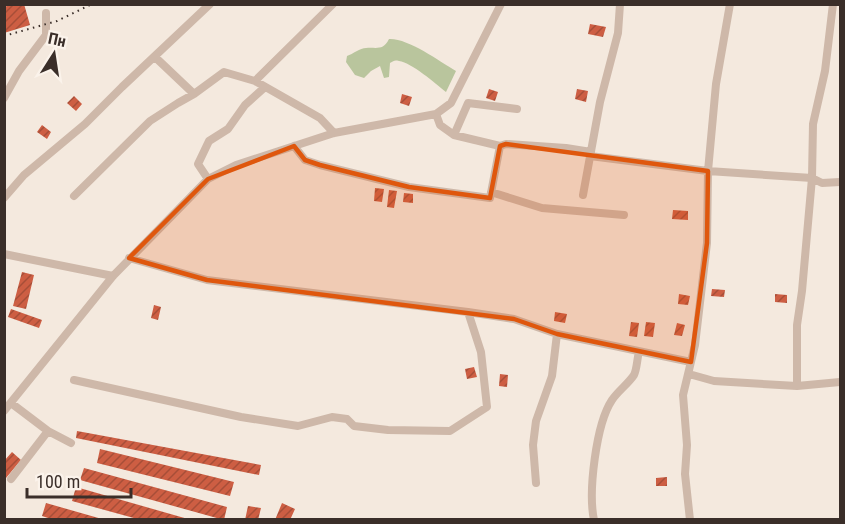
<svg xmlns="http://www.w3.org/2000/svg" width="845" height="524" viewBox="0 0 845 524" font-family="'Roboto Condensed',sans-serif">
<defs>
<pattern id="building-hatch" width="6" height="6" patternUnits="userSpaceOnUse" patternTransform="scale(1.5)"><rect width="6" height="6" fill="#cd5e43"/><path d="M-1 1l2-2M0 6l6-6M5 7l2-2" fill="none" stroke="#a74e38"/></pattern>
</defs>
<rect width="100%" height="100%" fill="#f4e9de"/>
<path fill="#b9c59d" d="M389 39C408 38 439 61 456 71L446 92C435 83 412 63 399 61 394 60 394 61 390 63L389 77 384 78 380 66 371 71 364 78 355 75 346 62 347 56C353 54 360 48 366 48 377 47 383 51 389 39Z"/>
<path fill="url(#building-hatch)" d="M13 4H24L30 25 4 33V7Z
M590 24 606 27 603 37 588 34Z
M489 89 498 92 495 101 486 98Z
M577 89 588 91 586 102 575 99Z
M402 94 412 97 409 106 400 103Z
M74 96 82 104 76 111 67 103Z
M42 125 51 132 47 139 37 132Z
M375 188 384 189 382 202 374 201Z
M389 190 397 191 394 208 387 207Z
M404 193 413 194V203L403 202Z
M673 210 688 211V220L672 219Z
M22 272 34 275 26 309 13 306Z
M712 289 725 290 724 297 711 296Z
M679 294 690 296 688 305 678 304Z
M775 294 787 295V303L775 302Z
M154 305 161 307 158 320 151 318Z
M11 309 42 320 39 328 8 317Z
M555 312 567 314 565 323 554 321Z
M631 322 639 323 637 337 629 336Z
M646 322 655 323 653 337 644 336Z
M677 323 685 325 682 336 674 335Z
M474 367 477 377 467 379 465 369Z
M500 374 508 375 507 387 499 386Z
M77 431 261 465 259 475 76 438Z
M100 449 234 482 230 496 97 463Z
M12 452 21 460 6 478 4 476V461Z
M84 468 227 507 224 520 80 480Z
M667 477V486H656V478Z
M76 487 188 519V520H141L72 501Z
M46 503 102 519V520H54L42 516Z
M282 503 295 509 290 520H275Z
M248 506 261 508 258 520H245Z"/>
<g fill="none" stroke-linecap="round" stroke-linejoin="round">
<path stroke="#ceb8a9" stroke-width="8" d="M155 57 194 94
M255 81 333 4
M4 98 19 71 46 35V13
M436 114 440 125 454 135 500 146 506 144 566 148 591 152
M454 135 468 103 517 109
M294 146 305 160 320 165 409 187 490 198 500 146
M590 156 708 171 812 178 822 183 840 182
M208 179 198 164 209 141 228 129 245 105 265 87
M491 192 542 208 624 215
M583 195 600 102 618 33 620 4
M74 196 150 121 178 103 194 94 224 72 255 81 320 118 334 133
M4 198 24 175 85 124 122 87 210 4
M4 254 113 276
M129 258 207 280 468 312 514 319 557 334 691 362
M689 374 714 381 797 386 840 382
M74 380 241 417 298 426 332 417 347 419 354 426 388 430 450 431 487 407 481 352 468 312
M797 386V325L802 291 812 178 813 124 825 71 833 4
M11 403 48 431 71 443
M4 411 113 276 208 179 236 165 334 133 436 114 451 103 501 4
M11 479 48 431
M536 483 533 445 536 421 552 376 557 334
M594 520C588 492 596 424 612 400 618 391 628 384 634 375 637 369 637 359 639 352
M690 520 685 474 687 445 683 395 695 345 707 243 708 171 716 84 730 4"/>
<path stroke="#3a2e29" stroke-width="2" stroke-dasharray="1.5 4.5" stroke-linecap="butt" d="M4 36 57 21 92 4"/>
</g>
<path fill="#df570d" fill-opacity="0.2" stroke="#df570d" stroke-width="4.5" stroke-linejoin="round" d="M506 144 708 171 707 243 691 362 557 334 514 319 207 280 129 258 208 179 294 146 305 160 320 165 409 187 490 198 500 146Z"/>
<rect width="845" height="524" fill="none" stroke="#3a2e29" stroke-width="12"/>
<g transform="translate(54 54) rotate(12)" stroke="#fbf3eb" stroke-width="4.5" paint-order="stroke">
<path d="M0-4.5L10 22L0 15L-10 22Z" fill="#3a2e29"/>
<text y="-9" font-size="16" font-weight="bold" text-anchor="middle" fill="#3a2e29">Пн</text>
</g>
<path d="M27 488v9h104v-9" fill="none" stroke="#3a2e29" stroke-width="3"/>
<text x="36" y="488" font-size="18" fill="#3a2e29" stroke="#fbf3eb" stroke-width="4.5" paint-order="stroke">100 m</text>
</svg>
